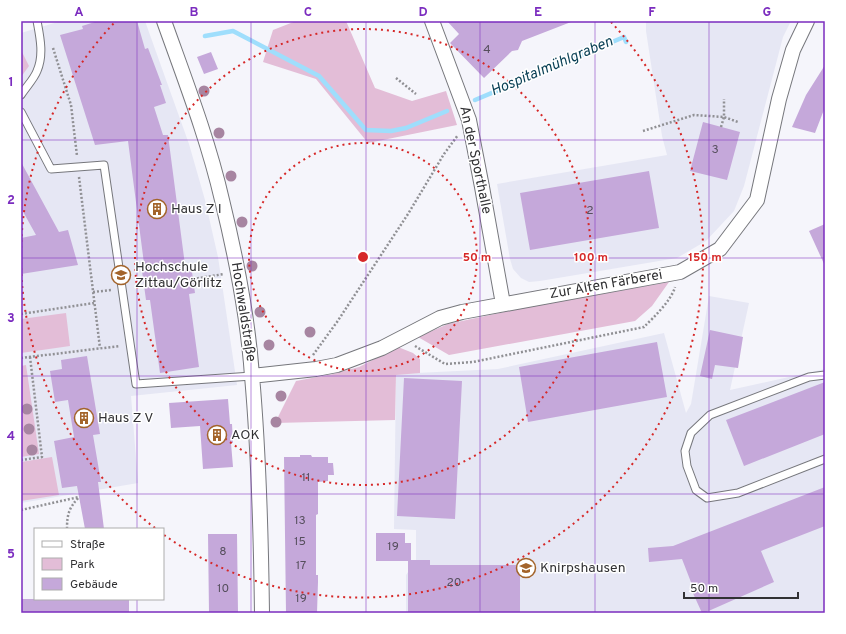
<svg xmlns="http://www.w3.org/2000/svg" width="846" height="634" viewBox="0 0 846 634" font-family="Overpass,sans-serif">
<rect width="100%" height="100%" fill="#f5f5fb"/>
<path fill="#e6e7f4" d="M61 21H145L189 144 205 200 218 257 237 385 131 396 138 483 21 503V33Z
M646 21H791L783 37 744 186 734 211 706 241 677 258 540 281 529 282 521 278 513 269 510 259 497 184 667 155 662 136 646 31Z
M709 296 749 303 730 390 825 369V613H406V575L416 560V530L394 529 396 374 498 369 664 333 686 413 691 404Z"/>
<path fill="#e3bdd7" d="M296 21H346L375 88 412 101 446 91 457 125 368 143 316 79 263 62 273 30Z
M21 50 29 66 21 77Z
M669 282 652 306 635 321 449 355 418 337 448 324 518 309Z
M66 313 70 346 21 353V319Z
M398 347 413 353 420 359V373L396 375 395 420 275 423 296 381 333 374 359 367Z
M26 365 39 454 21 457V366Z
M52 457 59 495 21 501V462Z"/>
<g fill="none" stroke-linecap="round" stroke-linejoin="round">
<path stroke="#9fdefc" stroke-width="4.5" d="M205 36 233 31 319 76 366 130 391 131 406 128 447 111
M475 100 624 37 626 42"/>
</g>
<path fill="#c5a8da" d="M98 21H137L145 49 148 48 162 85H160L166 103 154 107 163 135H168L185 265H191L195 293 189 294 199 367 160 373 150 300H146L142 271H145L128 141 95 145 60 35 83 29 82 26Z
M447 21H571V22L522 41 518 50 512 51 484 78 450 43 459 34Z
M211 52 218 69 204 74 197 57Z
M825 65V107L815 133 792 127 806 95Z
M703 122 740 132 727 180 690 171Z
M21 162 59 232 68 230 78 265 21 274V238L36 235 21 208Z
M649 171 659 228 530 250 520 193Z
M825 224V266L809 231Z
M710 330 743 337 738 368 715 365 712 379 700 376Z
M657 342 667 397 528 422 519 367Z
M87 356 100 434 93 435 101 482H98L104 529H85L77 486 62 488 54 441 74 437 68 400 55 402 50 371 62 369 61 360Z
M404 378 462 381 455 519 397 516Z
M825 382V434L744 466 726 420Z
M228 399 230 424H232L233 443H231L233 467 203 469 200 426 171 428 169 403Z
M300 455H311L312 457H328V463H333L334 475H328V481L318 482V514L316 515V575H318V582L317 613H286L284 457H300Z
M825 487V526L761 551 774 582 704 613H702L692 591 694 590 682 559 649 562 648 548 673 546Z
M376 533H405V543H411V560H430V565H520V613H408V561H376Z
M208 534H237L238 613H209Z
M21 599H129V613H21Z"/>
<g fill="none" stroke-linecap="round" stroke-linejoin="round">
<defs>
<path id="lane" d="M21 95C26 87 34 79 37 71 44 55 40 37 37 21
M21 112 51 169 104 165 136 384 252 376
M825 375 809 377 710 415 691 433 685 451 687 466 696 490 707 498 738 493 825 459"/>
<path id="street" d="M164 21C185 80 208 139 222 200 236 257 248 318 252 376 259 455 261 534 262 613
M432 21 469 120 482 187 503 304
M252 376 316 369 337 365 382 348 440 318 462 312 680 272 720 249 757 200 779 99 793 50 807 21"/>
</defs>
<use href="#lane" stroke="#76777c" stroke-width="9"/>
<use href="#street" stroke="#76777c" stroke-width="16"/>
<path stroke="#909094" stroke-width="2.5" stroke-dasharray="2 2" stroke-linecap="butt" d="M53 48 71 105 77 156
M396 78 416 94
M721 127 724 117V99
M643 131 694 115 724 117 738 122
M79 177 100 348
M193 279 224 274
M93 292 112 290
M21 314 94 303
M415 346 445 364 473 362 644 327C654 317 671 301 675 287
M313 355 337 322 408 214 444 154 458 135
M21 358 120 346
M21 460 42 457 30 357
M21 510 79 497
M67 529C67 514 69 508 79 497"/>
<use href="#lane" stroke="#fff" stroke-width="7"/>
<use href="#street" stroke="#fff" stroke-width="14"/>
</g>
<g fill="#a785a1">
<circle cx="204" cy="91" r="5.5"/>
<circle cx="219" cy="133" r="5.5"/>
<circle cx="231" cy="176" r="5.5"/>
<circle cx="242" cy="222" r="5.5"/>
<circle cx="252" cy="266" r="5.5"/>
<circle cx="260" cy="312" r="5.5"/>
<circle cx="310" cy="332" r="5.5"/>
<circle cx="269" cy="345" r="5.5"/>
<circle cx="281" cy="396" r="5.5"/>
<circle cx="27" cy="409" r="5.5"/>
<circle cx="276" cy="422" r="5.5"/>
<circle cx="29" cy="429" r="5.5"/>
<circle cx="32" cy="450" r="5.5"/>
</g>
<path fill="none" stroke="#7b2cbf" stroke-width="1" stroke-opacity="0.55" d="M137 21V529M251 21V613M366 21V613M480 21V613M595 21V613M709 21V613M21 140H825M21 258H825M21 376H825M21 494H825M137 599V613"/>
<g fill="none" stroke="#d62828" stroke-width="2" stroke-dasharray="2 4">
<circle cx="363" cy="257" r="114"/>
<circle cx="363" cy="257" r="228"/>
<path d="M155 528A342 342 0 0 1 21 260M21 254A342 342 0 0 1 115 22M611 22A342 342 0 0 1 164 535"/>
</g>
<defs>
<symbol id="building-ring" viewBox="-11 -11 22 22"><circle r="9.5" fill="#fff" stroke="#a3642b" stroke-width="1.5"/><path d="M-4-6H4V6H1V3H-1V6H-4ZM-2.5-4.3h1.7v1.8h-1.7ZM.8-4.3h1.7v1.8H.8ZM-2.5-1h1.7V.8h-1.7ZM.8-1h1.7V.8H.8Z" fill="#a3642b"/></symbol>
<symbol id="university-ring" viewBox="-11 -11 22 22"><circle r="9.5" fill="#fff" stroke="#a3642b" stroke-width="1.5"/><path d="M0-5L7-2L0 1L-7-2ZM-4 1L0 2.5L4 1V4Q0 6-4 4Z" fill="#a3642b"/></symbol>
<symbol id="school-ring" viewBox="-11 -11 22 22"><circle r="9.5" fill="#fff" stroke="#a3642b" stroke-width="1.5"/><path d="M0-5L7-2L0 1L-7-2ZM-4 1L0 2.5L4 1V4Q0 6-4 4Z" fill="#a3642b"/></symbol>
</defs>
<g fill-rule="evenodd">
<use href="#building-ring" x="146" y="198" width="22" height="22"/>
<use href="#university-ring" x="110" y="264" width="22" height="22"/>
<use href="#building-ring" x="73" y="407" width="22" height="22"/>
<use href="#building-ring" x="206" y="424" width="22" height="22"/>
<use href="#school-ring" x="515" y="557" width="22" height="22"/>
</g>
<g text-anchor="middle" dominant-baseline="central" stroke-width="3" stroke-linejoin="round" paint-order="stroke">
<g font-size="12" fill="#564f5d">
<text x="487" y="50">4</text>
<text x="715" y="150">3</text>
<text x="590" y="211">2</text>
<text x="306" y="478">11</text>
<text x="300" y="521">13</text>
<text x="300" y="542">15</text>
<text x="393" y="547">19</text>
<text x="223" y="552">8</text>
<text x="301" y="566">17</text>
<text x="454" y="583">20</text>
<text x="223" y="589">10</text>
<text x="301" y="599">19</text>
</g>
<g font-size="14" fill="#313133" stroke="#fff">
<text transform="translate(475 160) rotate(78)">An der Sporthalle</text>
<text transform="translate(606 285) rotate(-10)">Zur Alten Färberei</text>
<text transform="translate(243 312) rotate(81)">Hochwaldstraße</text>
</g>
<g font-size="14" fill="#313133" stroke="#fff" text-anchor="start">
<text x="171" y="209">Haus Z I</text>
<text x="135" y="267">Hochschule<tspan x="135" dy="16">Zittau/Görlitz</tspan></text>
<text x="98" y="418">Haus Z V</text>
<text x="231" y="435">AOK</text>
<text x="540" y="568">Knirpshausen</text>
</g>
<g font-size="15" font-style="italic" fill="#083f54" stroke="#fff">
<text transform="translate(552 67) rotate(-23)">Hospitalmühlgraben</text>
</g>
</g>
<circle cx="363" cy="257" r="6" fill="#d62828" stroke="#fff" stroke-width="2"/>
<g font-size="12" text-anchor="middle" font-weight="bold" fill="#d62828" stroke="#fff" stroke-width="3" stroke-linejoin="round" paint-order="stroke">
<text x="477" y="261">50 m</text>
<text x="591" y="261">100 m</text>
<text x="705" y="261">150 m</text>
</g>
<rect width="846" height="634" fill="none" stroke="#ffffff" stroke-width="44"/>
<rect x="34" y="528" width="130" height="72" fill="#ffffff" stroke="#adadad"/>
<rect x="42" y="541" width="20" height="6" fill="#ffffff" stroke="#adadad"/>
<text x="70" y="548" font-size="12" fill="#313133">Straße</text>
<rect x="42" y="558" width="20" height="12" fill="#e3bdd7" stroke="#adadad"/>
<text x="70" y="568" font-size="12" fill="#313133">Park</text>
<rect x="42" y="578" width="20" height="12" fill="#c5a8da" stroke="#adadad"/>
<text x="70" y="588" font-size="12" fill="#313133">Gebäude</text>
<path d="M684 592v6h114v-6" fill="none" stroke="#313133" stroke-width="2"/>
<text x="690" y="592" font-size="12" fill="#313133" stroke="#ffffff" stroke-width="3" paint-order="stroke">50 m</text>
<rect x="22" y="22" width="802" height="590" fill="none" stroke="#7b2cbf" stroke-width="1.5"/>
<g font-size="13" text-anchor="middle" font-weight="bold" fill="#7b2cbf">
<text x="79" y="16">A</text>
<text x="194" y="16">B</text>
<text x="308" y="16">C</text>
<text x="423" y="16">D</text>
<text x="538" y="16">E</text>
<text x="652" y="16">F</text>
<text x="767" y="16">G</text>
<text x="11" y="86">1</text>
<text x="11" y="204">2</text>
<text x="11" y="322">3</text>
<text x="11" y="440">4</text>
<text x="11" y="558">5</text>
</g>
</svg>
